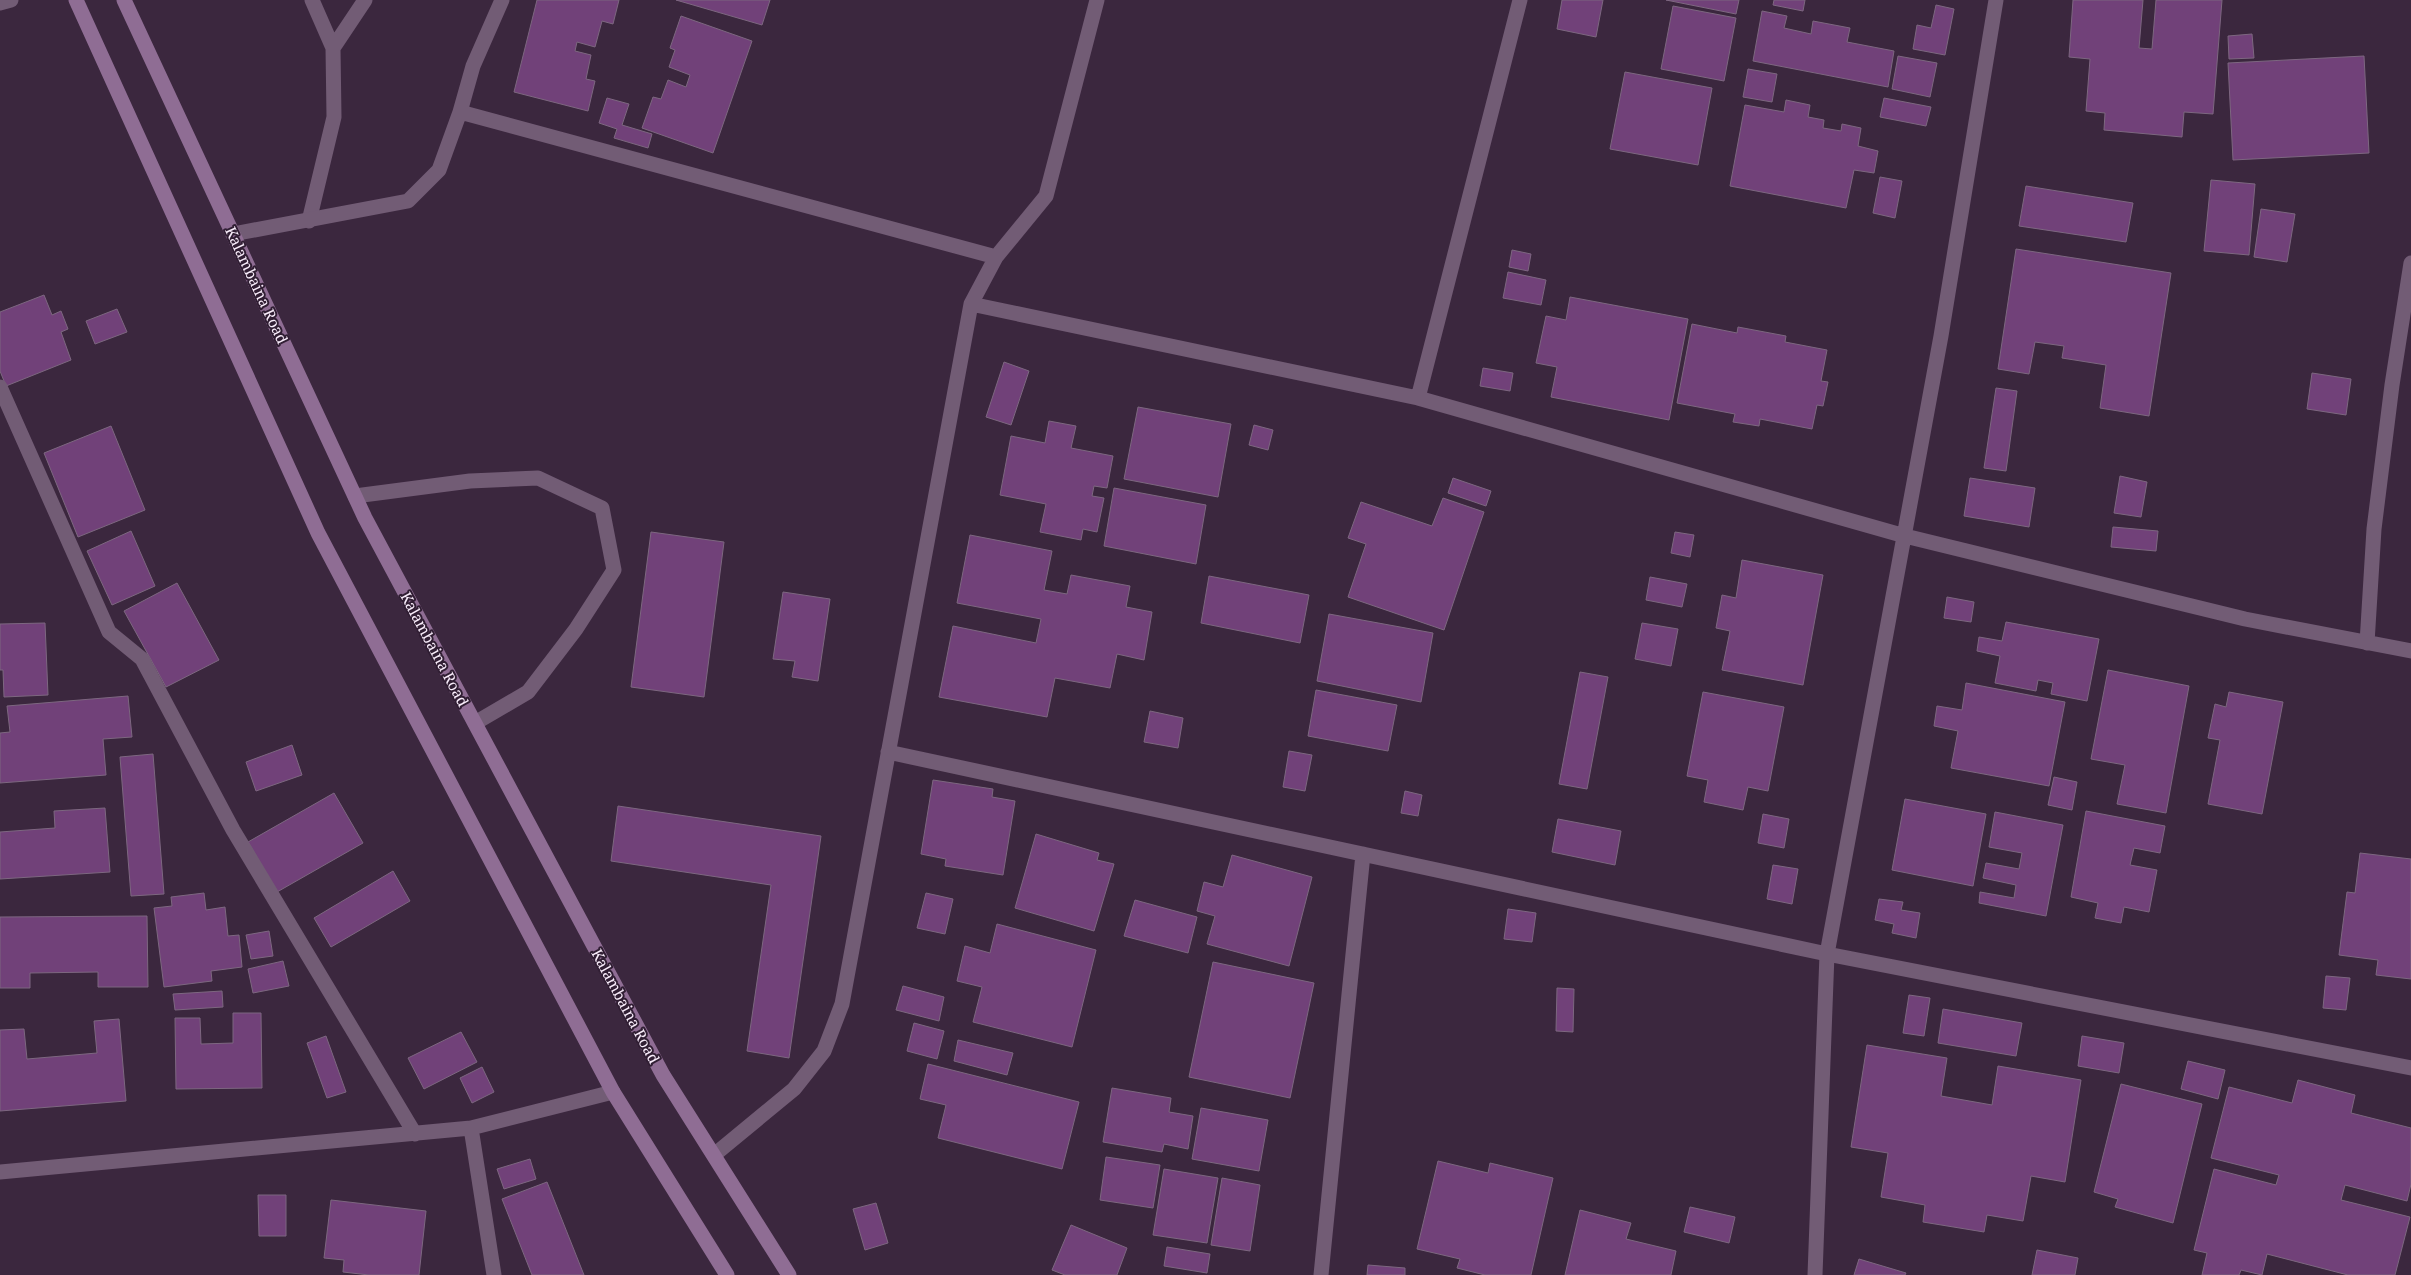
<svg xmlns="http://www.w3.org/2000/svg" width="2411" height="1275" viewBox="0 0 2411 1275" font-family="'Noto Serif',serif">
<rect width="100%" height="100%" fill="#3b273e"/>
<path fill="#714179" stroke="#7d6780" d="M537 0H619L613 24 602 21 595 47 577 42 575 51 591 55 586 79 595 81 588 111 514 92Z
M676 0H770L762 25Z
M1562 0H1603L1596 37 1557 29Z
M1666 0H1739L1736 14Z
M1774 0H1805L1803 11 1773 5Z
M2073 0H2143L2139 48 2152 49 2156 0H2222L2213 114 2184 112 2182 137 2104 130 2105 113 2086 111 2090 59 2069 57Z
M1936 5 1954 9 1945 55 1913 49 1917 25 1931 28Z
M1673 6 1736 18 1724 81 1661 69Z
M1762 11 1787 16 1784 28 1811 34 1813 21 1850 28 1847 42 1894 51 1888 87 1753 61Z
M681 16 752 41 713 153 642 128 653 97 661 99 668 80 686 87 690 75 669 67 675 50 670 48Z
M2252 34 2254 58 2229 59 2228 36Z
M1898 56 1937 63 1930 97 1892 89Z
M2364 56 2369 153 2233 160 2228 63Z
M1748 69 1777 74 1772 102 1743 97Z
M1625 72 1712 88 1698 165 1610 149Z
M607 98 629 104 622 125 652 134 648 148 614 138 617 129 599 123Z
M1884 98 1931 107 1926 126 1880 117Z
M1786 100 1810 105 1808 117 1824 120 1823 128 1841 131 1842 124 1861 128 1858 146 1878 151 1874 173 1854 170 1846 208 1730 186 1745 105 1784 112Z
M1880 177 1902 181 1895 218 1873 213Z
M2211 180 2255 184 2249 255 2204 251Z
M2026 186 2133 203 2126 242 2019 226Z
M2261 209 2295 214 2287 262 2254 257Z
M2016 249 2171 273 2149 416 2100 408 2106 365 2062 358 2064 346 2035 342 2029 374 1998 369Z
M1512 250 1531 254 1528 271 1509 267Z
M1508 272 1546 280 1541 305 1503 298Z
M44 295 52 315 61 311 68 329 61 332 71 360 6 386 0 371V312Z
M1570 297 1688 319 1669 420 1551 397 1557 367 1536 363 1546 316 1566 320Z
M117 309 127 332 95 344 86 321Z
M1692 324 1737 333 1738 327 1786 336 1785 342 1827 350 1821 381 1828 382 1823 406 1817 405 1812 429 1760 419 1759 426 1733 422 1735 414 1677 403Z
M1004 362 1029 371 1011 425 986 417Z
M1483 368 1513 373 1510 391 1480 386Z
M2312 373 2351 379 2346 415 2307 409Z
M1996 388 2017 391 2006 471 1984 468Z
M1138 407 1231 424 1218 497 1124 479Z
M1049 421 1076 426 1071 448 1113 456 1107 488 1094 486 1092 496 1104 498 1097 532 1083 529 1081 540 1040 532 1046 504 1000 495 1011 436 1045 443Z
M1254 425 1273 430 1268 450 1249 445Z
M111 426 145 510 78 537 44 453Z
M2120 476 2147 482 2141 517 2114 513Z
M1453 478 1491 491 1486 506 1448 493Z
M1970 478 2035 488 2029 527 1964 516Z
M1114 488 1206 505 1196 564 1104 546Z
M1443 498 1484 512 1444 630 1348 597 1366 544 1348 538 1361 502 1432 526Z
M2113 527 2158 531 2156 551 2111 547Z
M131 531 155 586 112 605 87 551Z
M651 532 724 542 704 697 631 687Z
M1675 532 1694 535 1690 557 1671 553Z
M970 535 1052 551 1044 590 1067 594 1071 575 1130 586 1126 607 1152 612 1144 660 1117 654 1110 688 1055 678 1047 717 939 697 953 626 1036 643 1041 619 957 603Z
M1742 560 1823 575 1803 685 1722 670 1730 631 1716 628 1722 595 1736 598Z
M1209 576 1309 595 1300 643 1201 623Z
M1650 577 1687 584 1682 607 1646 600Z
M177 583 219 660 166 687 124 611Z
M783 592 830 599 818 681 792 677 795 661 773 659Z
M1947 597 1974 602 1971 622 1944 618Z
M1329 614 1433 633 1421 702 1317 681Z
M2006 622 2099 639 2087 701 2051 694 2053 683 2038 680 2036 691 1995 683 2000 656 1977 651 1979 637 2002 641Z
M45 623 48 695 4 697 3 670H0V624Z
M1642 623 1678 629 1671 666 1635 659Z
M2108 670 2189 686 2166 813 2117 804 2125 765 2091 759Z
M1580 672 1608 677 1587 789 1559 784Z
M1966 683 2065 702 2049 786 1951 768 1958 731 1934 726 1937 706 1962 710Z
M1316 690 1397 705 1388 751 1308 736Z
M1703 692 1784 707 1768 791 1748 787 1743 810 1704 802 1708 780 1687 776Z
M2229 692 2283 702 2262 814 2208 804 2220 740 2208 738 2215 704 2226 707Z
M128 696 132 737 103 739 106 775 0 783V733L10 732 7 706Z
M1150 711 1183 718 1178 748 1144 742Z
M292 745 302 775 256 791 246 762Z
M1289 751 1312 755 1305 791 1283 787Z
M153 754 164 894 131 896 120 757Z
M2054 777 2077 782 2072 810 2048 805Z
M933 780 993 789 992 797 1015 801 1003 875 945 866 946 859 921 854Z
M1405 791 1422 795 1418 816 1401 813Z
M334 793 363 843 277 892 248 842Z
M1905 799 1986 814 1973 886 1892 870Z
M618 806 821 836 789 1058 747 1051 771 885 611 861Z
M105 808 110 872 0 879V832L55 828 54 811Z
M2086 811 2165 826 2160 853 2134 848 2130 865 2157 870 2149 912 2124 907 2121 923 2095 918 2098 903 2071 897Z
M1995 812 2063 825 2046 916 1979 903 1980 892 2014 898 2016 885 1983 878 1986 863 2019 869 2022 853 1989 847Z
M1763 814 1789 819 1784 848 1758 843Z
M1558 819 1621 831 1615 865 1552 852Z
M1036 834 1099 853 1097 860 1114 864 1094 931 1015 908Z
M2360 853 2411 859V979L2376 975 2378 960 2339 955 2347 892 2355 893Z
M1232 855 1312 877 1289 966 1207 944 1215 916 1197 911 1204 882 1223 887Z
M1773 865 1798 869 1792 904 1767 899Z
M393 871 410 901 331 947 314 918Z
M204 893 206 910 225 907 228 936 239 935 242 967 211 971 212 981 164 987 154 908 172 906 171 897Z
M926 893 953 899 945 934 917 928Z
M1879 899 1903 902 1901 910 1920 913 1916 938 1892 933 1894 924 1875 920Z
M1135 900 1197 917 1188 953 1124 936Z
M1508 909 1536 913 1532 942 1504 939Z
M147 916 148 987H98V972L30 973V988H0V917Z
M997 924 1096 950 1072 1047 973 1022 982 987 957 981 965 946 990 953Z
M269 931 273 956 251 959 246 935Z
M283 961 289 986 253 993 248 969Z
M1213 962 1314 983 1290 1098 1189 1077Z
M2326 976 2350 978 2346 1010 2323 1008Z
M903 986 944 997 939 1021 896 1010Z
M1557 988 1574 989 1573 1032 1556 1031Z
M222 991 223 1007 175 1010 173 994Z
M1909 995 1930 998 1924 1036 1903 1033Z
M1943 1009 2022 1023 2016 1056 1938 1043Z
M233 1013H261L262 1088 176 1089 175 1018H200L201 1044 233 1043Z
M119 1019 126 1101 0 1111V1030L24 1029 27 1059 97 1053 94 1021Z
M914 1023 944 1031 937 1059 907 1051Z
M461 1032 477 1062 424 1089 408 1058Z
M326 1036 346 1092 327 1098 307 1043Z
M2082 1036 2124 1043 2119 1073 2078 1066Z
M958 1040 1013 1053 1007 1075 954 1061Z
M1867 1045 1947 1058 1941 1096 1992 1105 1998 1066 2081 1080 2065 1182 2031 1176 2023 1221 1987 1215 1984 1232 1923 1222 1925 1205 1881 1197 1888 1153 1851 1147Z
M2188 1061 2225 1070 2218 1099 2181 1089Z
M928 1064 1079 1102 1062 1169 938 1138 946 1105 920 1099Z
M482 1067 494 1092 472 1103 460 1078Z
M2298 1080 2355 1095 2351 1113 2411 1128V1184L2407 1201 2345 1185 2341 1200 2410 1217 2395 1275H2348L2267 1254 2262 1275 2241 1270 2239 1275H2202L2207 1253 2194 1250 2214 1169 2276 1185 2279 1175 2211 1158 2229 1087 2292 1103Z
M2121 1084 2202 1104 2173 1223 2115 1207 2118 1199 2094 1192Z
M1112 1088 1171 1098 1169 1112 1193 1116 1188 1149 1164 1144 1162 1152 1103 1142Z
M1201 1108 1268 1120 1259 1171 1192 1159Z
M1106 1157 1160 1165 1153 1208 1100 1200Z
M530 1159 536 1179 504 1189 497 1169Z
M1438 1161 1488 1173 1490 1163 1553 1178 1531 1275H1485L1457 1268 1460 1259 1417 1249Z
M1164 1169 1218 1178 1207 1243 1153 1235Z
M1222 1178 1260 1185 1250 1251 1211 1245Z
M547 1182 584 1275H532L502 1199Z
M258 1195H286V1236H259Z
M331 1200 426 1211 419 1275H369L343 1272 344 1260 324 1258Z
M876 1203 888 1243 865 1250 853 1209Z
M1690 1207 1735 1217 1729 1243 1684 1232Z
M1580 1210 1631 1223 1626 1239 1676 1251 1671 1275H1565Z
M1071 1225 1127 1248 1117 1275H1065L1052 1270Z
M1167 1247 1210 1254 1207 1273 1164 1266Z
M2037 1250 2078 1258 2075 1275H2032Z
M1859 1259 1906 1273 1905 1275H1854Z
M1368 1265 1405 1268V1275H1367Z"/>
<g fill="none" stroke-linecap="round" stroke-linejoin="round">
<path stroke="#725c75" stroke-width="15" d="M333 48 365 0
M309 221 334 117 333 48 312 0"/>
<path stroke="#725c75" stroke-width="15" d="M0 3 11 0
M460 112 996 257
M233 234 408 201 439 170 460 112 473 66 502 0
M971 304 1418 398 1905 536 2245 619 2411 651
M0 387 109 632 142 659 233 830 415 1134
M1418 398 1520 0
M355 496 470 481 538 478 602 508 614 570 576 629 528 692 475 723
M2367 643 2374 529 2392 385 2411 263
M888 752 1827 954 2411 1068
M471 1128 494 1275
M714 1155 794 1089 824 1051 842 1004 971 304 996 257 1046 196 1097 0
M0 1172 471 1128 613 1092
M1321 1275 1363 854
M1815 1275 1827 954 1941 336 1996 0"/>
<path stroke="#8f6d94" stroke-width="15" d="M76 0 318 533 613 1092 727 1275
M124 0 365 518 663 1075 789 1275"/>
</g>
<g text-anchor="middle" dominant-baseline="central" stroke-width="4" stroke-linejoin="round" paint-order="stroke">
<g font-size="15" fill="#f8ecfa" stroke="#301e33">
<text transform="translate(257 285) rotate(65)">Kalambaina Road</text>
<text transform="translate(435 649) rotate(62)">Kalambaina Road</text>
<text transform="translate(626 1006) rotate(62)">Kalambaina Road</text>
</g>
</g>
</svg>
